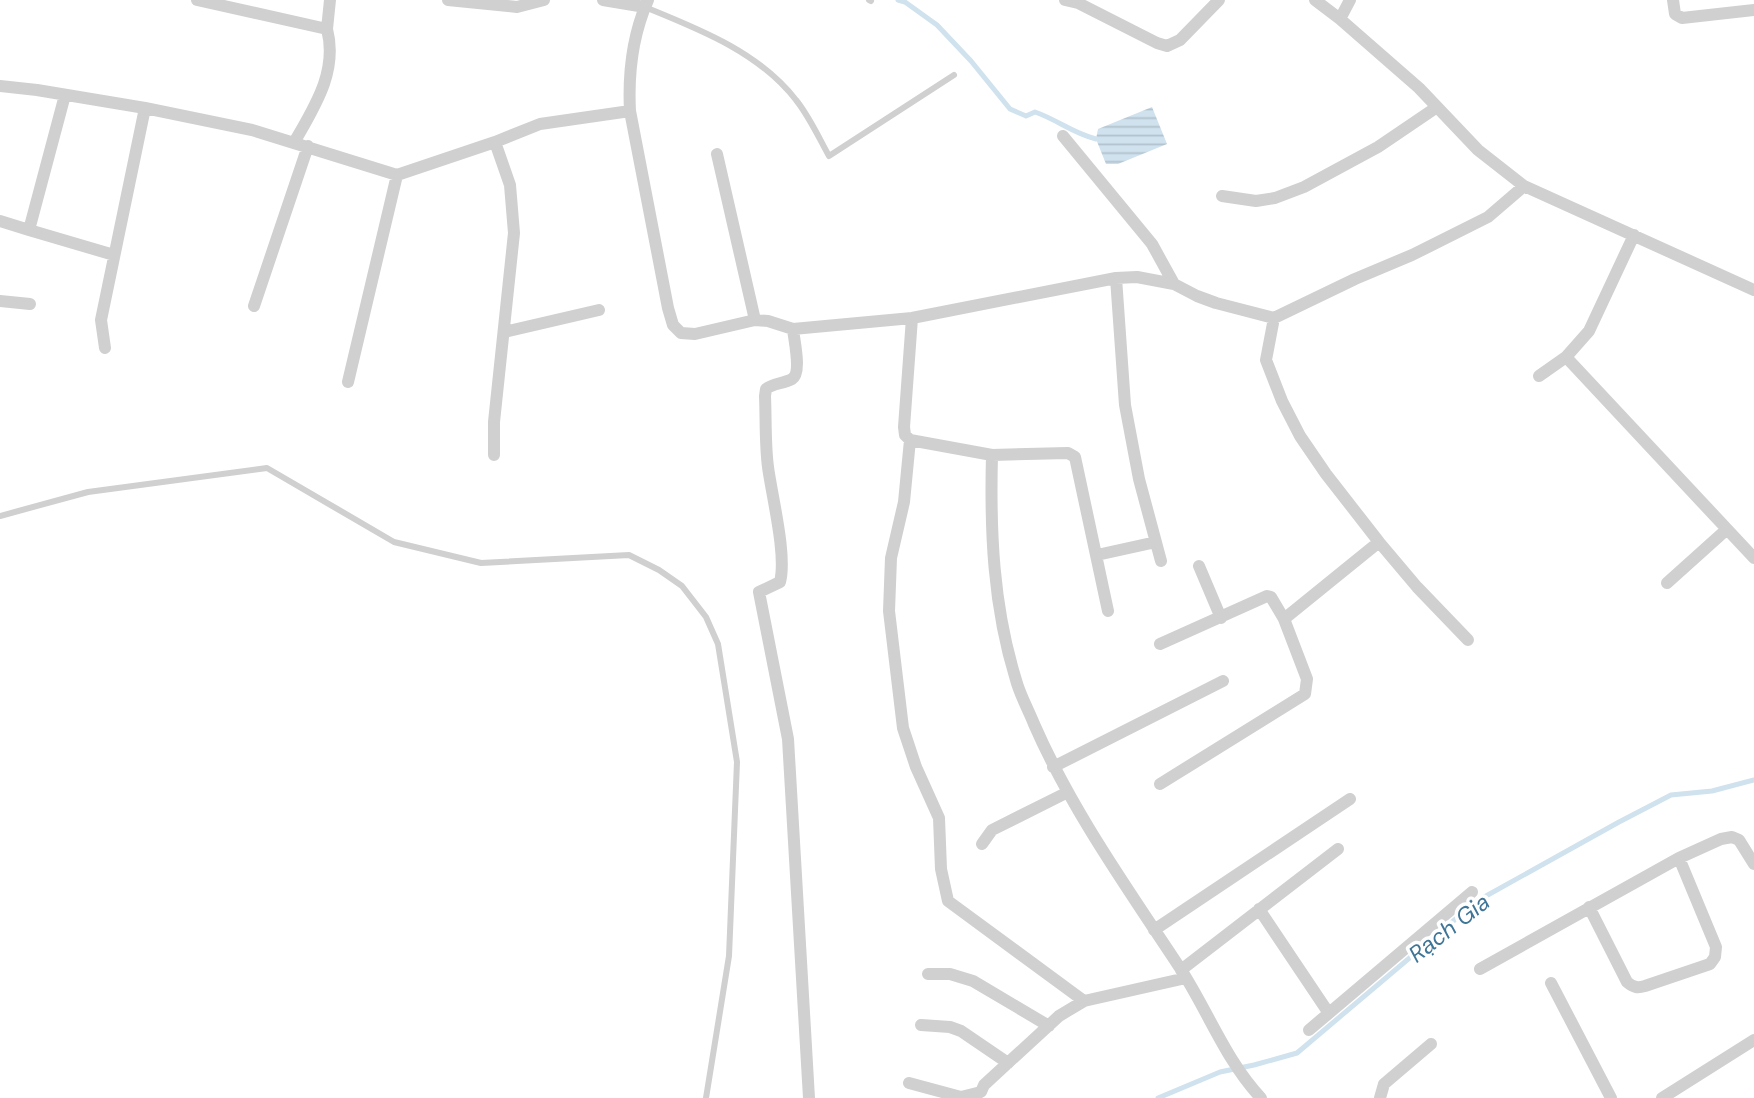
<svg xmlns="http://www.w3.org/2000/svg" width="1754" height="1098" viewBox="0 0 1754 1098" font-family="'DM Sans',sans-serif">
<defs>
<pattern id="water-rules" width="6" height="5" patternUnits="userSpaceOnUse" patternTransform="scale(1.75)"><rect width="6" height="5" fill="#cfe2ee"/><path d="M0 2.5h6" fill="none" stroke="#b2c2cd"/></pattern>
</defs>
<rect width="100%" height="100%" fill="#fff"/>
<path fill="url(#water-rules)" d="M1152 107 1167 144 1118 164H1106L1096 139 1098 129Z"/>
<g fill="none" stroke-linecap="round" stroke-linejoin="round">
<path stroke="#cfe2ee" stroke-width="5" d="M898 0 905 2 937 25 971 61 1010 109 1026 116 1035 112C1058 120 1072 133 1096 139
M1158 1098 1220 1072 1254 1065 1297 1053 1477 901 1619 822 1671 795 1712 791 1754 780"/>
<path stroke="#d0d0d0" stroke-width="6" d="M869 0 871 1
M645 7C699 29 759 52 796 100 809 116 819 138 829 156L954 75
M0 516 88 492 267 468 394 542 481 563 629 555 659 570 682 586 706 617 718 644 737 762 729 956 706 1098"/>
<path stroke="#d0d0d0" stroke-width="12" d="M197 0 327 29 330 0
M448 0 517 7 544 0
M603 0 645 7
M648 0C632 36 628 72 630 111L668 308 673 325 681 333 695 334 755 320 768 321 793 329 912 318 1116 278 1137 277 1174 284 1197 296 1216 303 1274 318 1355 279 1412 255 1488 217 1524 186
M1065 0 1078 3 1157 43 1167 46 1180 40 1219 0
M1315 0 1340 19 1419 88 1478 150 1524 186 1754 290
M1673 0 1675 14 1682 18 1754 10
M1340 19 1350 0
M0 86 37 90 145 108 252 130 397 175 495 142 540 124 630 111
M65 95 29 230 114 255
M1063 136 1152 244 1174 284
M295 141C315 106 338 71 327 29
M717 154 755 320
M1222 196 1256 201 1275 198 1304 187 1378 147 1437 107
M0 221 29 230
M1116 278 1125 405 1139 479 1161 561
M0 301 30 304
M254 306 308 146
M912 318 904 427 905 435 910 440 992 455C990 531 993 606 1016 680 1020 695 1028 709 1034 724 1072 811 1128 889 1180 968 1208 1011 1226 1061 1261 1098
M793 329C794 340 802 373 792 379 783 384 773 383 766 389L765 396C766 419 765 444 768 467 772 497 787 555 780 582L759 592 788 739 809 1098
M504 332 599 310
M105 348 101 320 145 108
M1566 357 1754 558
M1539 376 1566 357 1589 331 1634 235
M348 382 397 175
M910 440 904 502 891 558 889 611 903 728 916 767 939 818 941 869 948 901 1084 1001 1186 978
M494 455V422L514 233 510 185 495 142
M992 455 1068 453 1075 457 1108 611
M1379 542 1417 587 1468 640
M1097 555 1156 542
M1199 566 1221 618
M1667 583 1726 530
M1160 644 1267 596 1271 597 1284 619
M1053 767 1223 681
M1160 784 1305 694 1307 679 1284 619 1379 542 1326 474 1300 436 1282 401 1266 360 1274 318
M982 844 992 830 1068 792
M1589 907 1627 982C1634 988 1638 988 1645 986L1710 964 1715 957 1716 947 1679 858
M1259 909 1328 1012
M1154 930 1350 799
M1480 969 1679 858 1721 839 1732 837 1739 840 1754 864
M1181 970 1338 849
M928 974H950L973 981 1049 1026
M1551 983 1611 1098
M921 1025 950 1027 961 1031 1008 1063
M1309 1030 1472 892
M909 1083 961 1097 981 1092 984 1085 1059 1016 1084 1001
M1380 1098 1384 1084 1431 1044
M1662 1098 1754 1040"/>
</g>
<g text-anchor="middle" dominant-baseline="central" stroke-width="7" stroke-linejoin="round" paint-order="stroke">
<g font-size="23" font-style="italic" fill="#3f7597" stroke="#fff">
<text transform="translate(1449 928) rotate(-38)">Rạch Gia</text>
</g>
</g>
</svg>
